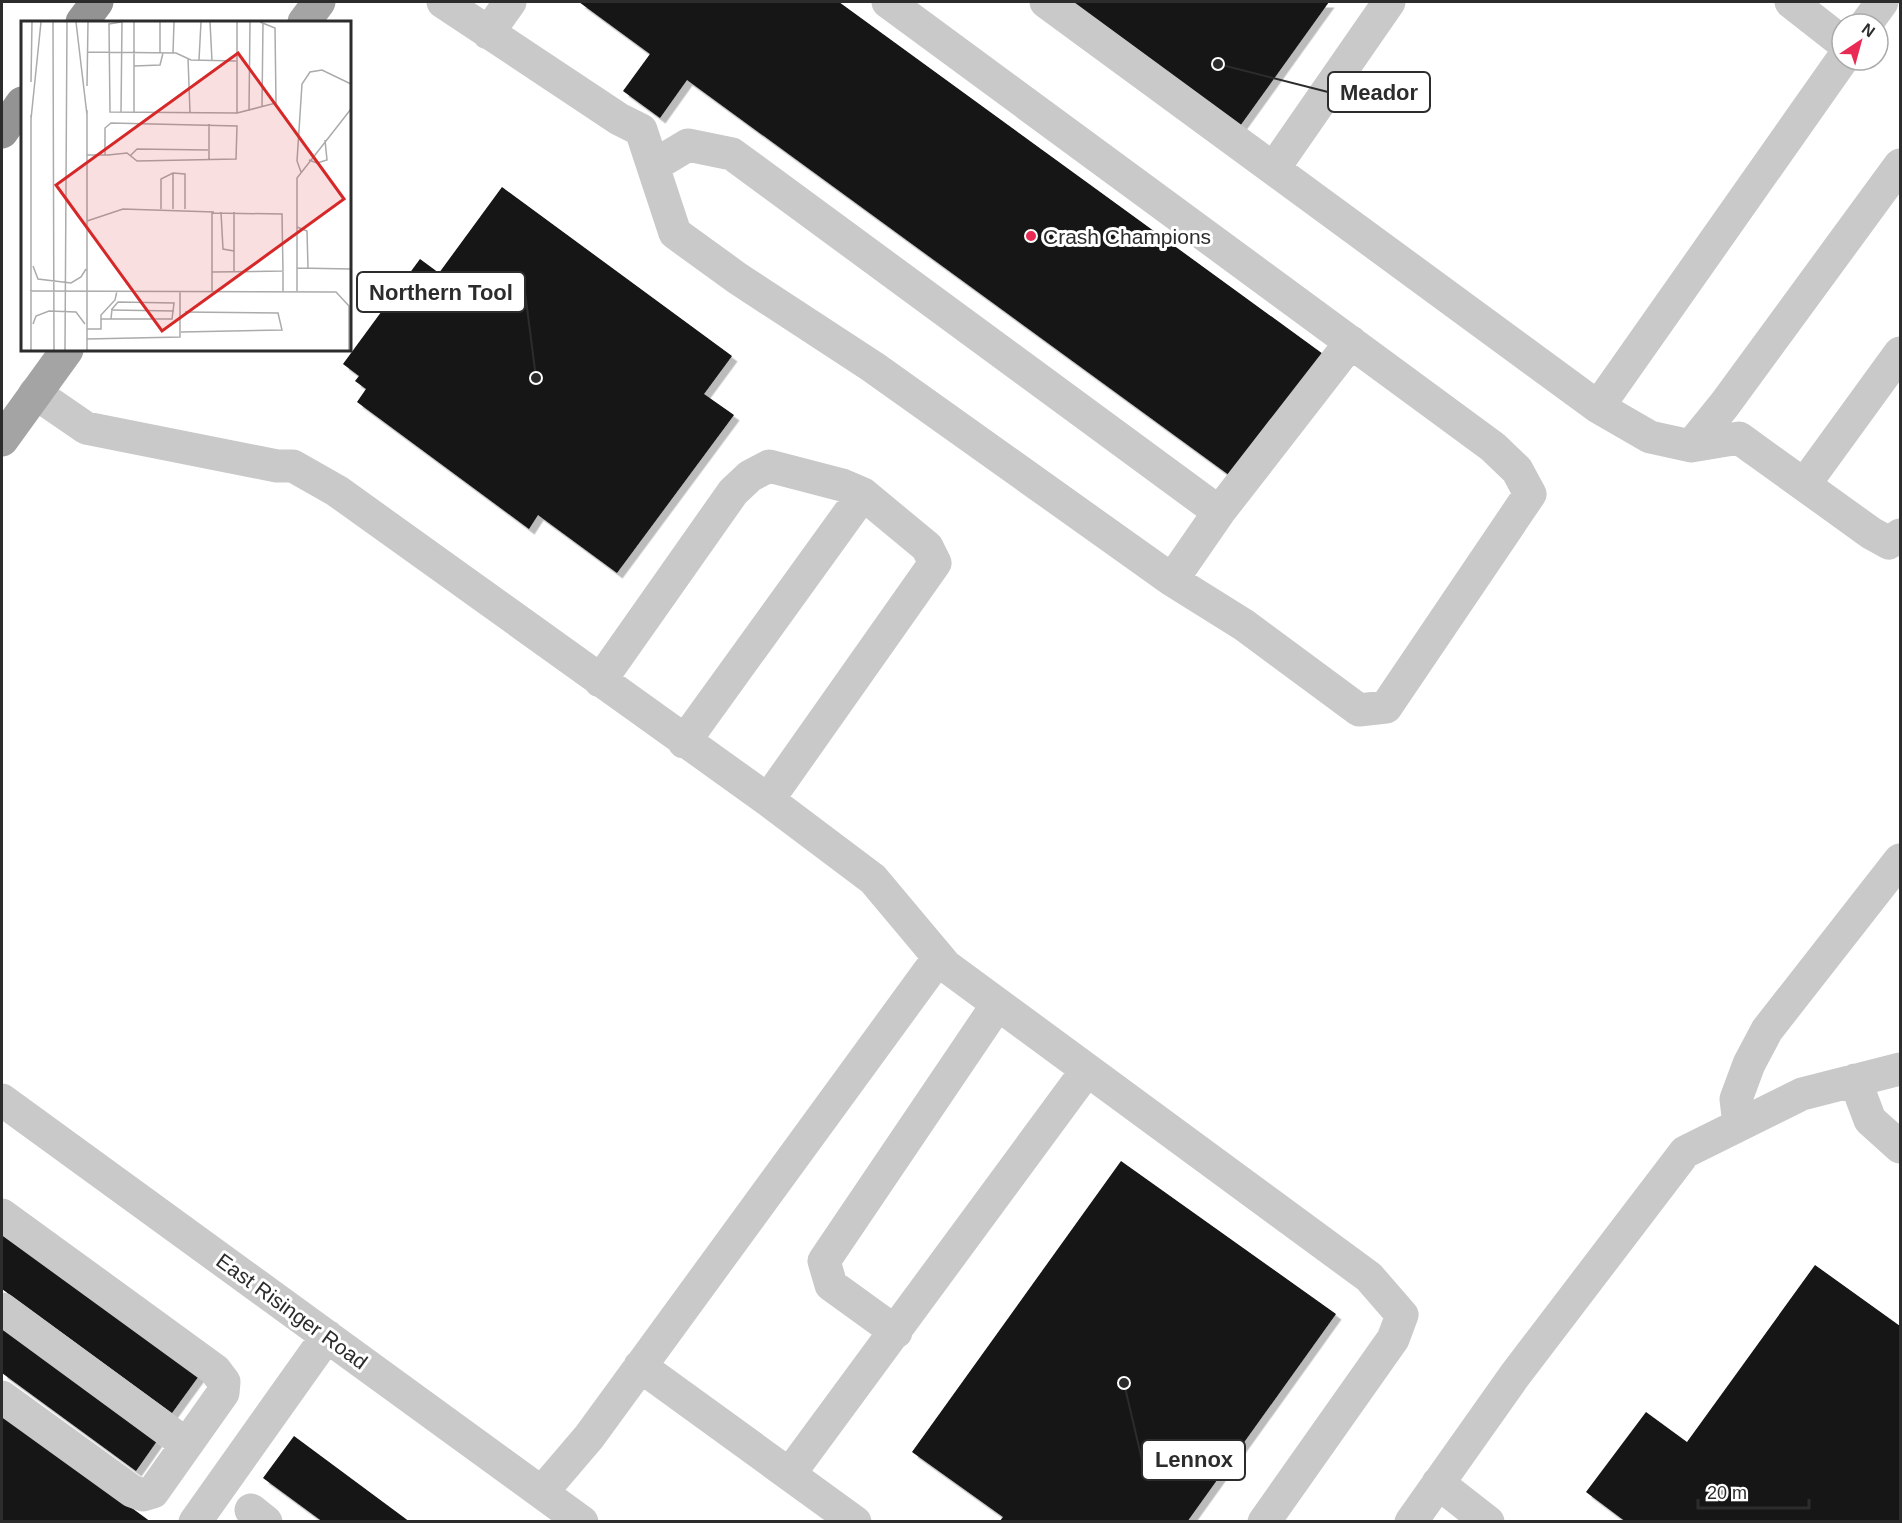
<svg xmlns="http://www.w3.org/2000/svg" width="1902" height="1523" viewBox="0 0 1902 1523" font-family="Arial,sans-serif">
<defs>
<filter id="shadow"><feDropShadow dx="5.5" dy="5.5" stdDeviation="0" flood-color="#0004"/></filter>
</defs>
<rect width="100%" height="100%" fill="#fff"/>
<path fill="#131313" filter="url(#shadow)" d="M579 2H839L1323 354 1233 478 687 80 660 118 623 91 650 54Z
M1065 2H1329L1240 126Z
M502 187 732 356 704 394 734 415 617 573 538 515 529 529 357 402 366 389 355 381 359 376 343 364 420 259 439 273Z
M1121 1161 1336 1314 1187 1522H999L1003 1517 912 1452Z
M2 1228 201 1373 172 1413 2 1289Z
M1815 1265 1900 1326V1522H1626L1586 1492 1646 1412 1687 1442Z
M2 1328 157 1441 136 1471 2 1373Z
M2 1413 151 1522H2Z
M294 1436 410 1522H323L263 1478Z"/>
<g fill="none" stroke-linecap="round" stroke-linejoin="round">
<path stroke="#c9c9c9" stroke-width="33" d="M443 2 619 119 641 130 675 233 737 278 873 367 1172 580 1244 625 1359 710 1386 707 1530 494 1517 470 1493 447 888 2
M1046 2 1598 407
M1791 2 1842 42
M1866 24 1882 2
M488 33 510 2
M1842 60 1598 407 1650 437 1691 446 1739 438 1871 533 1889 543 1900 535
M653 166 688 145 732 154 1219 512
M1274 168 1389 2
M35 393 86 428 277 466H293L337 491 768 800 873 879 946 966
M1691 446 1725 404 1900 165
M1804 485 1900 353
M1172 580 1219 512 1351 342
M600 681 733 492 750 476 769 466 842 485 863 494 927 547 935 563 768 800
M684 742 863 494
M1855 1080 1870 1120 1900 1147
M2 1100 582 1522
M1739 1125 1736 1099 1749 1064 1767 1030 1900 860
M2 1215 215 1370 224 1382 223 1393 153 1492 143 1495 132 1491 2 1397
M2 1309 186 1444
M896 1332 831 1285 824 1261 997 1005
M640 1366 855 1522
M791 1472 1087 1070
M1438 1483 1488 1522
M542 1492 589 1437 932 967 946 966 1369 1277 1402 1315 1393 1339 1264 1522
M251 1510 266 1522
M195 1522 327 1336
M1411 1522 1515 1375 1685 1152 1802 1094 1900 1069"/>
<path stroke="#a4a4a4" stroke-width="33" d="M304 22 319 2
M2 440 67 350"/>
<path stroke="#939393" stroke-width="33" d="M82 22 97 2
M2 132 22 103"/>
</g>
<circle fill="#e82a54" stroke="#fff" stroke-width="2" cx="1031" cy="236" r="6"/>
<g text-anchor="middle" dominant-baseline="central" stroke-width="6" stroke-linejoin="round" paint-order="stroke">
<g font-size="21" fill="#2c2c2c" stroke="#fff" text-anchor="start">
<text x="1043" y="236">Crash Champions</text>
</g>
<g font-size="21" fill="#2c2c2c" stroke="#fff">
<text transform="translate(292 1311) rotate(36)">East Risinger Road</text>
</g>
</g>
<g transform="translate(21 21)">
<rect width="330" height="330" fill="#fff"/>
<path fill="none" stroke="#ababab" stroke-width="1.5" d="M32 1 33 329M55 1 66 94M100 1 88 3 89 91 216 92M189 1 191 40M216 1V92L255 82 254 7 239 1M66 31 155 32 170 39 215 40M139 32V1M152 32 153 1M167 37 169 92M178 39 180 1M113 45 139 44 142 32M10 61 11 1M66 65 67 1M241 85 242 2M228 90 229 1M100 92 101 1M113 92V1M10 98 20 1M66 134H87L106 132 116 140 215 138 216 105 90 102 84 107V134M109 135 116 128 187 129M188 139V103M288 139 296 142 306 139 304 119M280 151 276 140 281 63 289 51 301 49 330 63M152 152V188M140 188V158L152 152 164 153V188M200 191 202 228 213 230M66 200 102 188 193 191M276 206 286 210 287 247M12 245 17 258 50 262 60 256 65 248M276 247 330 248M213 250V191M262 250V270M9 270 315 271 328 285V329M191 270V192L261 193 262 250 191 251M276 270V157L330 88M90 289 153 290M80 298H151L153 282 97 281 91 288 90 298M12 303 15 295 28 290 55 291 64 303M66 308H80V294L94 279 96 270M160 311 261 309 257 292 164 291M66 318 159 316V270M10 329V94M44 329 46 1M66 329V89"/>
<path fill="#d62828" fill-opacity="0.15" stroke="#d62828" stroke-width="3" d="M217 32 323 178 141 310 35 164Z"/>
<rect width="330" height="330" fill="none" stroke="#2c2c2c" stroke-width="3"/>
</g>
<path fill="none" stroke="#2c2c2c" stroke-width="2" d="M1218 64L1328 92M536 378L525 292M1124 1383L1142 1460"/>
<g fill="#2c2c2c" stroke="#fff" stroke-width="2">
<circle cx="1218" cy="64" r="6"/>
<circle cx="536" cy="378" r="6"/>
<circle cx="1124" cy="1383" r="6"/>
</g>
<g fill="#fff" stroke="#2c2c2c" stroke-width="2">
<rect x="1328" y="72" width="102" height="40" rx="6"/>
<rect x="357" y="272" width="168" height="40" rx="6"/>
<rect x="1142" y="1440" width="103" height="40" rx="6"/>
</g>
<g font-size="22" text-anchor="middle" font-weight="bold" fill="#2c2c2c">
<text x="1379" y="100">Meador</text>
<text x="441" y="300">Northern Tool</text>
<text x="1194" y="1467">Lennox</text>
</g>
<rect width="1902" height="1523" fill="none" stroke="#2c2c2c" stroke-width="6"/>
<g transform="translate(1860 42) rotate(36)"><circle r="28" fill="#ffffff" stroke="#ababab" stroke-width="1.5"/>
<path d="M0-4.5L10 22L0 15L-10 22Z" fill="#e82a54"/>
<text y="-9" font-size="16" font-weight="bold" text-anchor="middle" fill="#2c2c2c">N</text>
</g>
<path d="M1698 1499v9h111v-9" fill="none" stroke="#2c2c2c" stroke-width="3"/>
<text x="1707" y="1499" font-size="18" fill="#2c2c2c" stroke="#ffffff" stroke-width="4.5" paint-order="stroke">20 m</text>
</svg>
